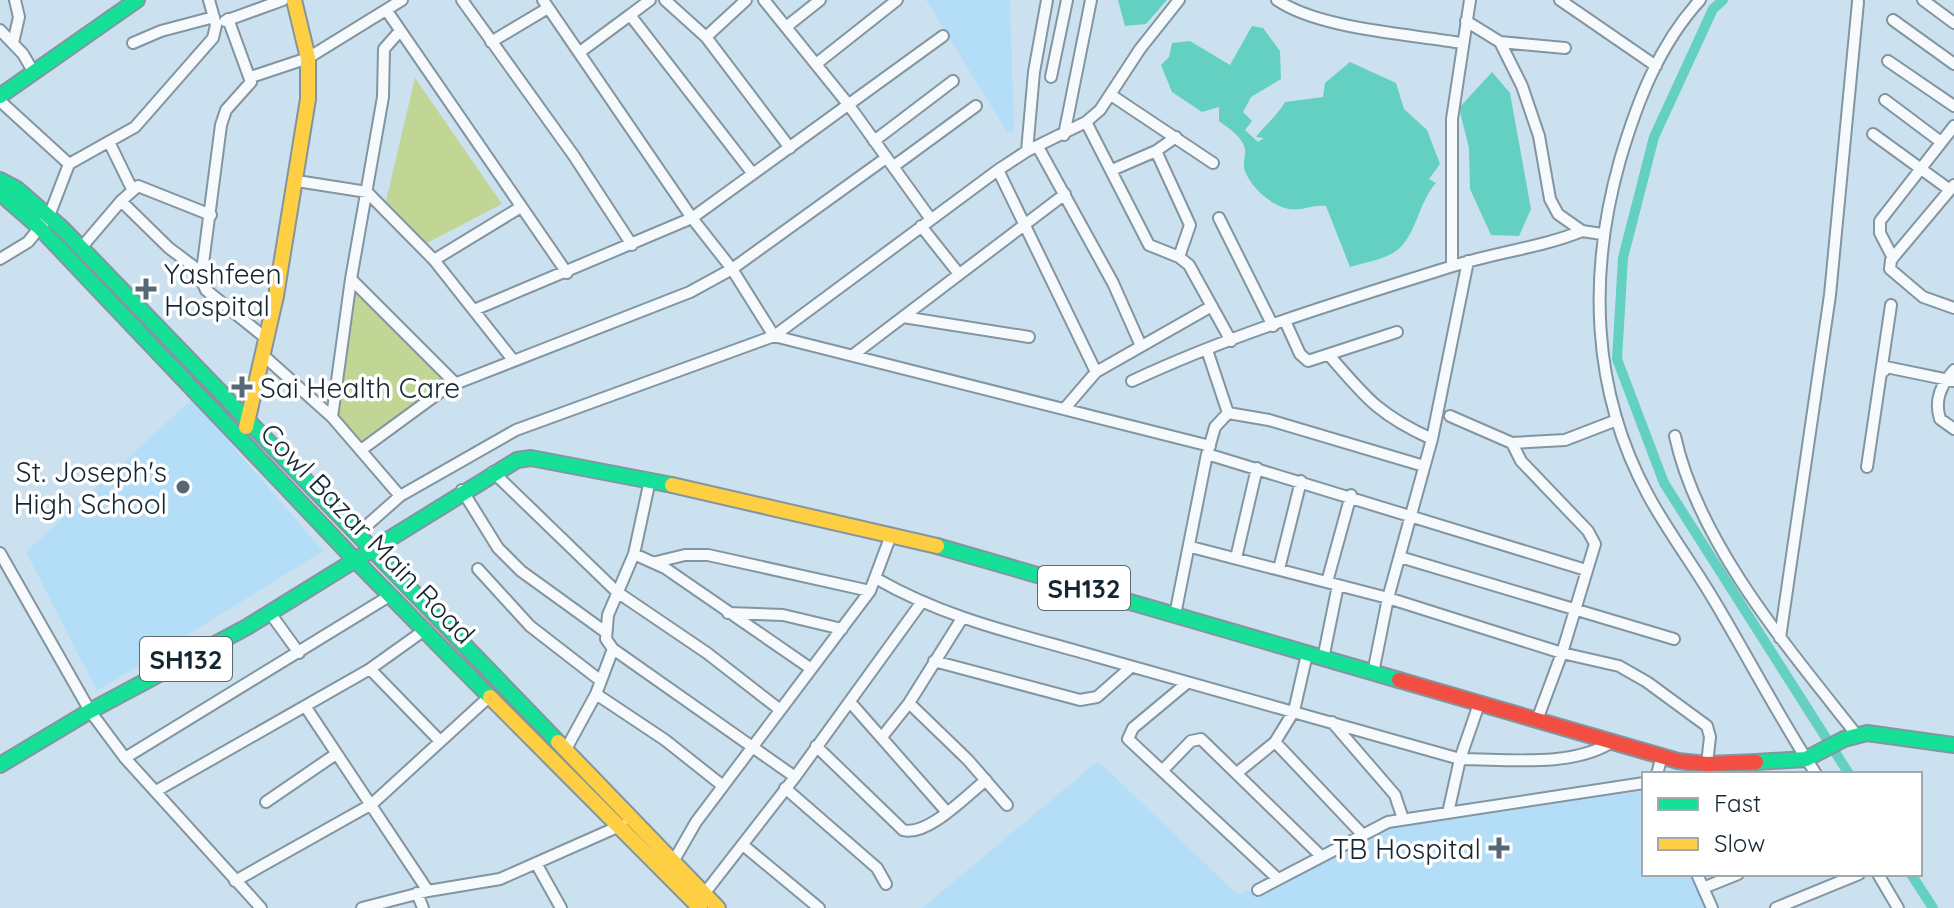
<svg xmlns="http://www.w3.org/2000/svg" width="1954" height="908" viewBox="0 0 1954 908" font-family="Quicksand,sans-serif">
<rect width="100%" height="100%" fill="#cce1ef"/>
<path fill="#b4ddf8" d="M926 0H1010L1014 131 1007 132Z
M192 399 323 551 97 691 26 552Z
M1098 761 1238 895 1249 890 1257 899 1401 822 1644 791V874H1692L1707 908H922Z"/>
<path fill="#c1d594" d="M415 78 502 204 427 243 386 201Z
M353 289 448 382 363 444 337 414Z"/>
<path fill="#63d0c1" d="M1118 0H1167L1146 24 1125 26Z
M1252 26 1263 28 1280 51 1281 79 1251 97 1243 112 1252 121 1245 130 1258 142 1264 138 1256 137C1266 124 1277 116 1285 102L1323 97 1325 83 1350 62 1396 83 1404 109 1427 130 1440 164 1429 179 1436 183C1418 202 1416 240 1393 253 1381 260 1363 263 1350 267L1326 206C1313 204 1303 211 1289 209 1271 206 1249 186 1244 168 1243 162 1246 155 1245 149 1242 136 1228 128 1219 121V107L1202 112 1172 92 1161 65 1169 57 1172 43 1190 41 1230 65Z
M1492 72 1510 93 1531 209 1519 236 1491 235 1470 189 1469 148 1459 108Z"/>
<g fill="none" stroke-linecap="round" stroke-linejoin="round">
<path stroke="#63d0c1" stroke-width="10" d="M1723 0 1713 9 1654 137 1623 258 1617 359 1664 483 1849 774
M1911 874 1933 908"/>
<defs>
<path id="street" d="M462 0 574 156 632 245
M543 0 692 218 732 269 774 336 1210 446
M665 0 706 37 790 148
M764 0 848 104 930 218
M1277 0C1319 29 1409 34 1461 43
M1560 0 1656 66
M1700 0C1659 45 1637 102 1620 160 1588 273 1591 390 1648 495 1668 532 1694 566 1715 602 1749 659 1780 719 1816 774
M1923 0 1954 23
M387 11 567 273
M630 15 650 0
M228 19 251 82 226 110 221 125 201 279 206 290 267 339
M1893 20 1954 64
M225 21 283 0
M1466 21 1500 42 1522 86 1539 136 1550 199 1558 214 1582 231 1602 234
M786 27 820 0
M0 30 23 54 34 73
M399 32 384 49 383 97 351 279 456 384
M706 37 746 0
M491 42 548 8
M1500 42 1565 48
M13 43 19 17 15 0
M133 43 161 31 214 17
M580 52 630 15 753 174
M1888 61 1954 106
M816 64 897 0
M251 77 308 58 402 0
M1051 77 1067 0
M1111 95 1213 163
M1885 100 1941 142
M0 101 69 164
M1086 122 1149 245 1179 257 1189 265 1231 341
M1873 134 1950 190
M1064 135 1091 0
M874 141 953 81
M110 144 132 189
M1038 147 1113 283 1141 346
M1027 151 1034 72 1047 0
M1156 151 1190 225 1179 257
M894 166 976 106
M998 170 1096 372
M1112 170 1156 151 1176 137
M297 181 367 192 434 260 513 360
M1954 185 1891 260 1890 269 1923 297 1954 308
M121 201 169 248 201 272
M1219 218 1273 326
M921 226 959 274
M81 248 121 201 138 186 211 215
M1893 258 1880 233V221L1954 126
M0 259 28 242 49 216 69 164 135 127 213 38 216 25 209 0
M434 260 521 207
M1452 266V119L1470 0
M474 310 692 218 943 36
M903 317 1029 337
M1285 321 1300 354 1308 361 1397 332
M1207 350 1228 413
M853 355 1065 194
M1329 355C1366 398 1379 415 1432 439
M264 356 332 417 400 496
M1954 370C1941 385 1934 400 1940 419L1954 429
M1884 371 1886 367 1954 381
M1132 381C1234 333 1345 300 1453 266 1496 252 1540 248 1582 231
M1065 408 1096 372 1212 306
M1450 416 1512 443 1565 440 1617 420
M332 417 351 279
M1675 436C1698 543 1789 649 1856 734
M1512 443 1521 461 1588 531 1595 544 1562 653 1537 720
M1209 448 1215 427 1228 413 1269 420 1424 466
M361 450 447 387 690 292 732 269 886 158
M1867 467 1891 305
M493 472 617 592 707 653 779 709
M650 480 634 554 608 615 606 639 613 649 795 777
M462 490 498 548 521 571 604 631
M356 535 400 496 516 430 774 336 998 170 1027 151 1086 122 1100 110 1140 49 1179 0
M1191 547 1388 598 1562 653 1619 666 1647 682 1707 726 1710 737 1707 764
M0 553 90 711 125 758 261 908
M634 554 665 568 810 668
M1400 557 1674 639
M1236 558 1257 468
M656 562 685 555H708L870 591
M478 569 530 626 601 681
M1279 569 1301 481
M877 579C949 620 1019 634 1098 657 1219 692 1339 724 1460 759L1448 813
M1327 582 1351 495
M270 613 299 653
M728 613 783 615 842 629
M1175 615 1207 454 1586 570
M1780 638 1830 295 1858 2
M1323 659 1338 585
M934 661 1080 700 1097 697 1131 667
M370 669 438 739
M1373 673 1388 598 1432 439 1468 261
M1187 683 1133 728 1128 739 1278 879
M596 694 665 740 723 786
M850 702 946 811
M909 703 968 760 1007 805
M1479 704 1460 759C1507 759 1571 768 1612 742
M305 706 428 891
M1332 722 1395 795 1403 819
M882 737 909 703 961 620
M1275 742 1362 834
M816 746 903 830C927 837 966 796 986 780
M565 751 596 694 613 649
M125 758 391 595
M1163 770 1191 741 1201 739 1321 856
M1237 773 1275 742 1294 711 1307 654
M1657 774 1662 756
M785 788 877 868 886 884
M156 791 370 669 426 629
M266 802 336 754
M743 845 819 908
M673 862 696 822 870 591 891 535
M537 865 561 908
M1697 874 1712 908
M1878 874 1898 908
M235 881 372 804 490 696
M1703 888 1738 874
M1258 890 1388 822 1644 783
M417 893 423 908
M704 894 795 777 921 603
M362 908 428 891 500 879 622 825
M1776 908 1859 874"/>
<path id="fast" d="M0 96 137 0
M0 180 17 189 62 228 558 742
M0 193 40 228 356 561 490 697
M937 546 1399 680
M1756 762 1806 759 1844 739 1867 733 1954 745
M0 765 90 711 247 627 517 460 531 458 672 485"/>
<path id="slow" d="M246 427 276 296 308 99V58L294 0
M672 485 937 546
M490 697 700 908
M558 742 718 908"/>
<path id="jam" d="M1399 680 1678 761 1707 764 1756 762"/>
</defs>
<use href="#street" stroke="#8295a0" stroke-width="14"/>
<use href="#fast" stroke="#8295a0" stroke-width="18"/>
<use href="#slow" stroke="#8295a0" stroke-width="18"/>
<use href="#jam" stroke="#8295a0" stroke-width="18"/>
<use href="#street" stroke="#f7fafd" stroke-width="10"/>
<use href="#fast" stroke="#16e098" stroke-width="14"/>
<use href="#slow" stroke="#ffcf43" stroke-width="14"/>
<use href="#jam" stroke="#f24e42" stroke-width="14"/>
</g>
<g fill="#546875" stroke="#fff" stroke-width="3">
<path d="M142 277h8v8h8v8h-8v8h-8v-8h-8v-8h8z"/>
<path d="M238 375h8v8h8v8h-8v8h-8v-8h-8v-8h8z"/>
<circle cx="183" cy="487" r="8"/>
<path d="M1495 836h8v8h8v8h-8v8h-8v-8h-8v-8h8z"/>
</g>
<g text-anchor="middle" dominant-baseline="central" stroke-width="7" stroke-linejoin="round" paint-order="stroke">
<g fill="#fff" stroke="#5a6870" stroke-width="2">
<rect x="1038" y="566" width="92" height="44" rx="6"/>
<rect x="140" y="637" width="92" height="44" rx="6"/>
</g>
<g font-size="26" font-weight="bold" fill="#142733">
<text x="1084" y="588">SH132</text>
<text x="186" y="659">SH132</text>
</g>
<g font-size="28" fill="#142733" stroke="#fff" text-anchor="start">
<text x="164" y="273">Yashfeen<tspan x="164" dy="32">Hospital</tspan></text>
<text x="260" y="387">Sai Health Care</text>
<text x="167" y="471" text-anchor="end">St. Joseph's<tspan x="167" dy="32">High School</tspan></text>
<text x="1481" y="848" text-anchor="end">TB Hospital</text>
</g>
<g font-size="28" fill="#142733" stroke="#fff">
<text transform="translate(368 533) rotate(46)">Cowl Bazar Main Road</text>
</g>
</g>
<rect x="1642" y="772" width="280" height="104" fill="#ffffff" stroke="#a1a9ad" stroke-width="2"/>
<rect x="1658" y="798" width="40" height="12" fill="#16e098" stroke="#a1a9ad" stroke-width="2"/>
<text x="1714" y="812" font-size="24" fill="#142733">Fast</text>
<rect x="1658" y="838" width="40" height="12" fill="#ffcf43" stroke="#a1a9ad" stroke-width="2"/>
<text x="1714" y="852" font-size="24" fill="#142733">Slow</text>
</svg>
